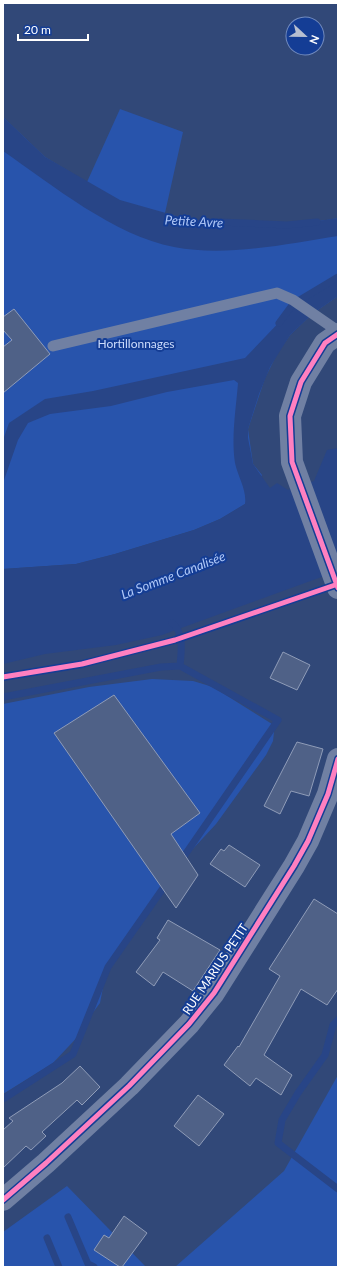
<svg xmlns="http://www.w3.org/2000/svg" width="341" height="1270" viewBox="0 0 341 1270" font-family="Lato,sans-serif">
<rect width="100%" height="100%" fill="#314878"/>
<path fill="#2854ac" d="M120 109 183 132 165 213C221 229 281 228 338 218V296L312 314 290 335 277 354 265 378 248 429 253 464 262 475 245 504 220 519 194 530 115 554 76 564 3 569V117L45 157 87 182Z
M152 679 193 681 213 687 272 724 274 732 273 741 266 755 216 824 190 852 106 972 100 1003 88 1019 83 1031 53 1063 3 1094V704L89 687Z
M338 1075V1267H175L284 1171Z
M67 1186 146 1267H3V1232Z"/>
<path fill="#284587" d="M3 117 45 157 120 200 187 219 269 226 299 224 338 218V236C287 244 226 257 174 247 115 236 52 185 3 151Z
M338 276V296L312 314 290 335 270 367 259 394 248 429V438L253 464 270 488 277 483 288 490 314 481 327 450 338 448V571L162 635 116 645 45 654 3 664V569L76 564 115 554 194 530 220 519 245 504C247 490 238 477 235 463 231 437 236 409 238 383L234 380 167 392 111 406 50 414 28 423 18 440 3 483V440L9 423 45 399 93 391 245 358 288 313 313 292Z"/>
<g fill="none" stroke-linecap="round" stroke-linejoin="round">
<path stroke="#284587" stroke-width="7" d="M220 222 287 225 317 222
M279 323 293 304 338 277
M172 623C185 633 181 652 180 666L278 720 180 862
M3 697 161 667 180 666
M338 1020 333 1025 325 1055 298 1093 282 1120 278 1143 338 1189
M3 1099 73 1054 108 967 168 881
M68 1217 88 1264 94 1267
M47 1238 59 1267"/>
</g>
<path fill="#4f6187" stroke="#8f9cb8" d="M14 309 50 354 3 393V347L12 340 3 330V317Z
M283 652 310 665 297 690 270 678Z
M114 695 200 813 171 834 198 875 176 908 54 733Z
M297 742 323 749 309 796 291 791 280 814 264 806Z
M229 845 260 865 245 887 210 864 221 849 224 851Z
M314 899 338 914V989L327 1005 301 989 264 1055 292 1075 281 1095 256 1078 250 1086 224 1065 238 1046 239 1047 280 976 269 969Z
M168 920 220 950 193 991 163 972 154 986 136 972 160 940 157 938Z
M80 1066 100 1087 82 1105 77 1100 42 1132 46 1136 31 1150 26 1146 3 1168V1130L13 1121 9 1118 62 1083Z
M198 1095 224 1114 199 1146 174 1126Z
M124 1216 147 1233 122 1267H120L94 1250 104 1235 109 1238Z"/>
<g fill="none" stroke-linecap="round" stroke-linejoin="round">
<path stroke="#7080a3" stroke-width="11" d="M53 346 277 293 293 300 338 331"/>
<path stroke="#7080a3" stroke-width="22" d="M338 334 325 343 301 382 290 416 292 462 338 588
M3 1200 46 1163 129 1086 189 1024 214 993 294 866 308 841 328 794 338 759"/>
<defs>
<path id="cycleway" d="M338 334 325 343 301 382 290 416 292 462 338 588
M3 677 82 664 175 640 338 584
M3 1200 46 1163 129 1086 189 1024 214 993 294 866 308 841 328 794 338 759"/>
</defs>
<use href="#cycleway" stroke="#143d95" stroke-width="8"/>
<use href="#cycleway" stroke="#ff80c0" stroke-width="5"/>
</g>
<g text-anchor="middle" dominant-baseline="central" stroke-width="4" stroke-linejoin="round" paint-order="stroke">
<g font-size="12" fill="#ccdcfc" stroke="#143d95">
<text x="136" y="343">Hortillonnages</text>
</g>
<g font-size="12" fill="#fff" stroke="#143d95">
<text transform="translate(215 969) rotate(-56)">RUE MARIUS PETIT</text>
</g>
<g font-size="13" font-style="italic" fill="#b1c9f9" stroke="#143d95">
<text transform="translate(194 221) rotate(3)">Petite Avre</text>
<text transform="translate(173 575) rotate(-21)">La Somme Canalisée</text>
</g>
</g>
<rect width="341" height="1270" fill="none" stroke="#ffffff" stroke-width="8"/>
<g transform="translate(305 36) rotate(112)"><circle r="19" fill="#143d95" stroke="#728bbf"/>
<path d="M0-3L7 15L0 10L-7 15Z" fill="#b7bfd0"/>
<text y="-6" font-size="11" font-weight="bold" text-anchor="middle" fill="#ffffff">N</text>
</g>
<path d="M18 34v6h70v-6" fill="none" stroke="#ffffff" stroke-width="2"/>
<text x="24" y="34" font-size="12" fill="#ffffff" stroke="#143d95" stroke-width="3" paint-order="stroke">20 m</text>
</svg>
